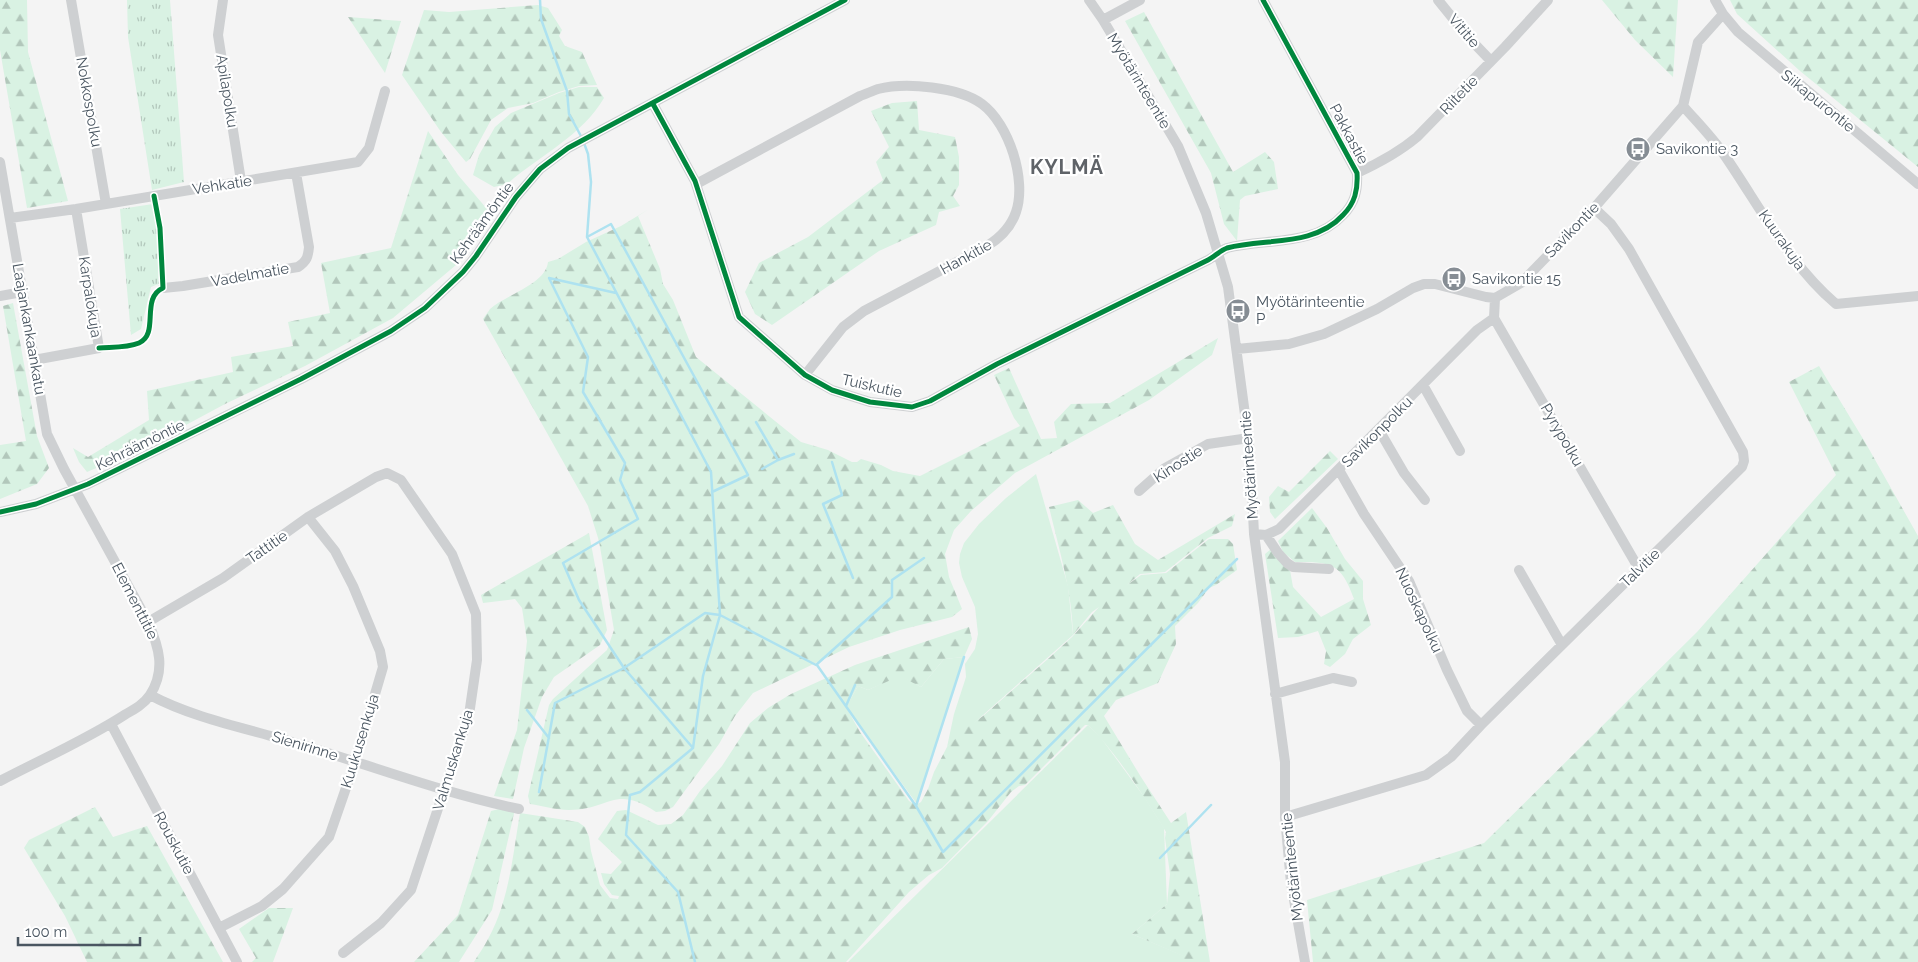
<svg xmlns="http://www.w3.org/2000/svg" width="1918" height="962" viewBox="0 0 1918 962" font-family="Raleway,sans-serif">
<defs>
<pattern id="forest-firs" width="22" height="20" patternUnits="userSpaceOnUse" patternTransform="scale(1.25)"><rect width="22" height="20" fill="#d9f2e3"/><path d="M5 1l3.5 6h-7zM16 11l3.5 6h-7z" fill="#b2c7bb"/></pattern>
<pattern id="park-tufts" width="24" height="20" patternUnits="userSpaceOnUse" patternTransform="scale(1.25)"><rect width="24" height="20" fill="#d9f2e3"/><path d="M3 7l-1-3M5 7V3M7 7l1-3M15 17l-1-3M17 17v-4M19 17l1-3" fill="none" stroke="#b2c7bb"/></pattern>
</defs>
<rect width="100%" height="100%" fill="#f4f4f4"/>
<path fill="#d9f2e3" d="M1036 474 1068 586 1073 635 947 747 954 714 966 677 965 664 975 649 978 634 975 607 962 577 959 563 960 554 964 543 979 524 1006 498Z
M964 657 917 804 846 707 858 686 868 690 900 675 921 687 944 659Z
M1088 725 1101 738 1145 798 1164 828 1167 904 1132 934 1184 956 1183 962H848Z"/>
<path fill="url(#forest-firs)" d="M0 0H27L28 52 68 201 27 208 0 50Z
M1602 0H1678L1673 77 1635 40Z
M1730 0H1918V167L1800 71 1737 14Z
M538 5 548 8 562 30 559 36 565 46 582 52 597 85 579 86 559 92 533 103 508 108 491 120 470 159 466 162 441 132 402 75 424 10 449 12Z
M1144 12 1233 172 1265 152 1274 162 1278 189 1245 196 1240 200 1237 241 1224 224 1211 173 1125 21Z
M348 17 401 21 385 73Z
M579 87H597L604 98C582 136 539 156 507 184L494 187 473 175 479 155 495 127 511 113 559 93Z
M917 101 919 130 955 137 959 157V185L953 196 960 206 939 212 936 225 879 251 772 325 755 314 745 292 759 263 808 237 883 180 876 162 889 147 871 111 892 103Z
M428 131 458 175 487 209 456 265 393 318 305 366 225 404 145 447 87 472 79 462 73 448 88 457 149 420 147 391 233 372 231 357 293 346 288 322 330 313 321 263 391 248Z
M649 209 638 216 660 269 663 284 673 300 696 357 801 442 828 450 852 462H857L861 459 881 465 893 471 920 476 1020 426 1014 418 994 375 1009 368 1041 439 1057 438 1054 422 1071 404 1110 403 1218 338 1212 355 1149 400 1015 473 971 511 954 530 945 554 949 577 962 609 952 617 900 630 849 647 753 693 735 716 719 744 673 807 665 811 656 812C614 784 610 810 569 810 556 810 543 806 530 804L528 796 549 705 553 699 607 650 614 630 599 541 588 506 483 319C485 316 488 312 490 309 505 295 546 284 548 262L558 259 586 242 621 226Z
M13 303 37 436 49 468 37 484 0 499V445L26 441 3 306Z
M1819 366 1865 442 1918 536V962H1313L1307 900 1484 843 1697 632 1836 475 1789 382Z
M1330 451 1338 459 1275 519 1270 512 1269 497 1278 486 1289 492Z
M1078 500 1093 513 1113 505 1135 544 1158 560 1235 514 1232 526 1208 538 1165 572 1140 574 1127 585 1141 575 1166 573 1209 539H1228L1233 544 1237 570 1216 585 1209 588 1198 603 1175 626 1176 644 1158 683 1116 700 1104 716 1141 777 1171 823 1186 812 1210 962H1183V956L1132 934 1167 904 1170 874 1165 838 1166 832C1143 795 1119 756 1088 725H1085L1025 785 1019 786 1011 792 988 821 942 868 929 875 909 892 846 962H474C478 955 484 947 488 939 509 902 513 854 520 813L578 822 585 827 589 837 591 851 600 885 610 898 618 899 619 896 612 895 604 884 601 873 611 874 622 862 598 839 617 811 626 810 658 825 671 824 683 815 700 791 722 766 750 723 768 708 791 694 855 665 969 627 972 639 964 657 944 659 921 687 900 676 868 690 858 686 846 707 860 732 909 801 916 805 921 802 928 789 934 772 947 747 966 728 983 716 1049 658 1072 637 1099 607 1092 612 1073 635C1072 591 1059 549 1049 507Z
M1312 508 1327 528 1345 559 1363 581V599L1371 625 1353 639 1345 654 1330 667 1324 664 1326 651 1318 631 1298 637 1278 638 1265 554 1271 549 1290 570 1293 587 1321 617 1354 599C1341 563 1332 562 1295 562L1283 552 1278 541Z
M589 533 607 630 600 645 554 677 542 697 524 748 513 799 494 796 517 730 527 641 522 608 515 599 483 603 481 595Z
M95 807 113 837 147 826 223 962H87L65 916 24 848 29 840Z
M503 808 515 809 492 910 459 962H414L458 915 491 811Z
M269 908H293L273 962H252L256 958 239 929Z"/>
<path fill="url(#park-tufts)" d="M127 0H170L184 182 152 190 128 37Z
M153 204 157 226 161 283 151 287 141 329 131 335 120 209Z"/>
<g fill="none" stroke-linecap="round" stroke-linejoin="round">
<path stroke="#aee2f0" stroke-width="2.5" d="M540 0 541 19 567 91 569 114 582 138
M584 143 588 154 591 182 587 237 711 472 720 615 703 676 693 748 640 792 630 795 626 835 678 892 695 962
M587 237 611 224 748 475 712 492
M616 293 549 278 588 357 583 392 625 463 620 480 638 519 563 563 579 600 624 668 693 748
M756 422 778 460 794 454
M832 462 842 495 823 504 853 578
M762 469 778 460
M817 665 916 806 964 657
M846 706 855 685
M527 710 549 738
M539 792 555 703 624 668 705 613 720 615 816 665 892 597V580L924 558
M916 806 943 852 1237 559
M1160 858 1211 805"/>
<path stroke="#ced0d2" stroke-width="10" d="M71 0 106 204
M223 0 218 35 241 181
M1089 0 1103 20 1178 146 1206 213 1228 287 1250 452 1254 534 1285 762V817L1291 883 1305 962
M1438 0 1468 37 1491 61
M1715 0 1723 14 1738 32 1918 184
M1103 20 1140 0
M653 104 695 181 739 317 805 375 832 390 870 402 912 407 930 401 997 364 1208 260C1214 257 1221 250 1227 248 1265 238 1314 247 1343 215 1355 203 1358 190 1357 173L1263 0
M1683 106C1697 122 1711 136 1723 153 1759 205 1788 263 1836 304L1918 296
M0 162 47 434 64 469 148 622C159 647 166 670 150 695 144 704 135 709 126 714 86 740 42 759 0 781
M1357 173C1379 163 1398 153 1417 137L1505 47 1548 0
M695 181 700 182 860 96C866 94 872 91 878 89 906 82 959 87 982 104 1009 124 1027 180 1016 212 1011 227 1000 238 987 246L864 311 843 327 805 375
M10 218 76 209 358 162 369 148 385 91
M163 288 183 286 298 267C307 261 308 257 309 247L296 173
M0 296 22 292
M1495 298 1494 318 1639 569
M1237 349 1289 344 1324 334 1377 309 1413 288 1424 284H1435L1486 297 1495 298 1521 283 1594 208 1683 106 1698 42 1723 14
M34 360 99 348 76 209
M1423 385 1460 451
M1379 430 1404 473 1425 500
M1339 470 1364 514 1409 581 1447 670 1467 711 1481 725
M1139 491 1165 468 1208 444 1249 438
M0 512 36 504 88 484 301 379 391 331 425 308 463 272 476 256 516 197 540 169 568 148 845 0
M1254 534 1266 535 1279 529 1477 330 1494 318
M1266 535 1278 553 1287 563 1293 567 1329 569
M1519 570 1562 645
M148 622 223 578 308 517 376 477 387 473 401 480 452 554 476 614 477 660 469 715 411 890 381 923 343 953
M1275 694 1333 678 1352 682
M150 695C195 719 250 729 299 744 372 766 443 793 519 809
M111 724 237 962
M1285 817 1426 775 1451 757 1481 725 1742 467 1744 461 1743 452 1629 249 1611 224 1594 208
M219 928 262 906 283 889 329 837 355 762 383 667 380 651 353 586 335 551 308 517"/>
<defs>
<path id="cycleway" d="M653 104 695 181 739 317 805 375 832 390 870 402 912 407 930 401 997 364 1208 260C1214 257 1221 250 1227 248 1265 238 1314 247 1343 215 1355 203 1358 190 1357 173L1263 0
M99 348C112 347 127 348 139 343 160 334 140 298 163 288L160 228 154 196
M0 512 36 504 88 484 301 379 391 331 425 308 463 272 476 256 516 197 540 169 568 148 845 0"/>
</defs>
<use href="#cycleway" stroke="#fff" stroke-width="8"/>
<use href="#cycleway" stroke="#00873e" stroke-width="5"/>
</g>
<defs>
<symbol id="bus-disc" viewBox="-11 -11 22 22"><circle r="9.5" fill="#868d94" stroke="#fff"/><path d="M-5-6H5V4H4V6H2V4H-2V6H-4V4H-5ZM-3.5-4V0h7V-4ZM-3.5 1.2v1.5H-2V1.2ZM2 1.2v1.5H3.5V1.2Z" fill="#fff"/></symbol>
</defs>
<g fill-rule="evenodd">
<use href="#bus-disc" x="1624" y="135" width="28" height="28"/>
<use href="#bus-disc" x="1440" y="265" width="28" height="28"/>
<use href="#bus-disc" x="1224" y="297" width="28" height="28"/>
</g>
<g text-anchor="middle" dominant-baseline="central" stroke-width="4.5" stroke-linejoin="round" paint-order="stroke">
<g font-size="15" fill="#4a5661" stroke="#fff">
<text transform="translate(1464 31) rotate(49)">Vititie</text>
<text transform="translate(1139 81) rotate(59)">Myötärinteentie</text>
<text transform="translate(227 91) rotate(81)">Apilapolku</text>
<text transform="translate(1459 95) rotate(-46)">Riitetie</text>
<text transform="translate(1818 101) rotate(39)">Siikapurontie</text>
<text transform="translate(89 102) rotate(80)">Nokkospolku</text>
<text transform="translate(1349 134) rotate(62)">Pakkastie</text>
<text transform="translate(222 185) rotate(-9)">Vehkatie</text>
<text transform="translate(482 223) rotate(-54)">Kehräämöntie</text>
<text transform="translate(1572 230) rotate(-46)">Savikontie</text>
<text transform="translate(1782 240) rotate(55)">Kuurakuja</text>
<text transform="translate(966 257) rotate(-29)">Hankitie</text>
<text transform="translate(250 275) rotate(-10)">Vadelmatie</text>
<text transform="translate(90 297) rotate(81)">Karpalokuja</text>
<text transform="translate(29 329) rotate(80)">Laajankankaankatu</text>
<text transform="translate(872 386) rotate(13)">Tuiskutie</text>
<text transform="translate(1377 432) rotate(-45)">Savikonpolku</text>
<text transform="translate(1562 435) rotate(60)">Pyrypolku</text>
<text transform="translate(140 445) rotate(-26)">Kehräämöntie</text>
<text transform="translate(1178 464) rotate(-33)">Kinostie</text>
<text transform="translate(1249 465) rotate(-94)">Myötärinteentie</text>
<text transform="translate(267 547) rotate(-35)">Tattitie</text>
<text transform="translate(1640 568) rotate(-44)">Talvitie</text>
<text transform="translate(135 601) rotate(63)">Elementtitie</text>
<text transform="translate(1419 610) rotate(65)">Nuoskapolku</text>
<text transform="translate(360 741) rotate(-73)">Kuukusenkuja</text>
<text transform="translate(305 746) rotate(17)">Sienirinne</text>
<text transform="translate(453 760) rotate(-73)">Valmuskankuja</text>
<text transform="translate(174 843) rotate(62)">Rouskutie</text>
<text transform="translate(1292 867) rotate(-96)">Myötärinteentie</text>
</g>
<g font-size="15" fill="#4a5661" stroke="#fff" text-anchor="start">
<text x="1656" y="149">Savikontie 3</text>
<text x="1472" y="279">Savikontie 15</text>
<text x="1256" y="302">Myötärinteentie<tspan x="1256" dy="17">P</tspan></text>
</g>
<g font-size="20" font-weight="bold" letter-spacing="1" fill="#5f6368" stroke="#fff">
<text x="1067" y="167">KYLMÄ</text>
</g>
</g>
<path d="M18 937v8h122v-8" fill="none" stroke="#4a5661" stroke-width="2.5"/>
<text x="25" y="937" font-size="15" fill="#4a5661" stroke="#ffffff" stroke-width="4" paint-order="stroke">100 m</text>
</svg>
